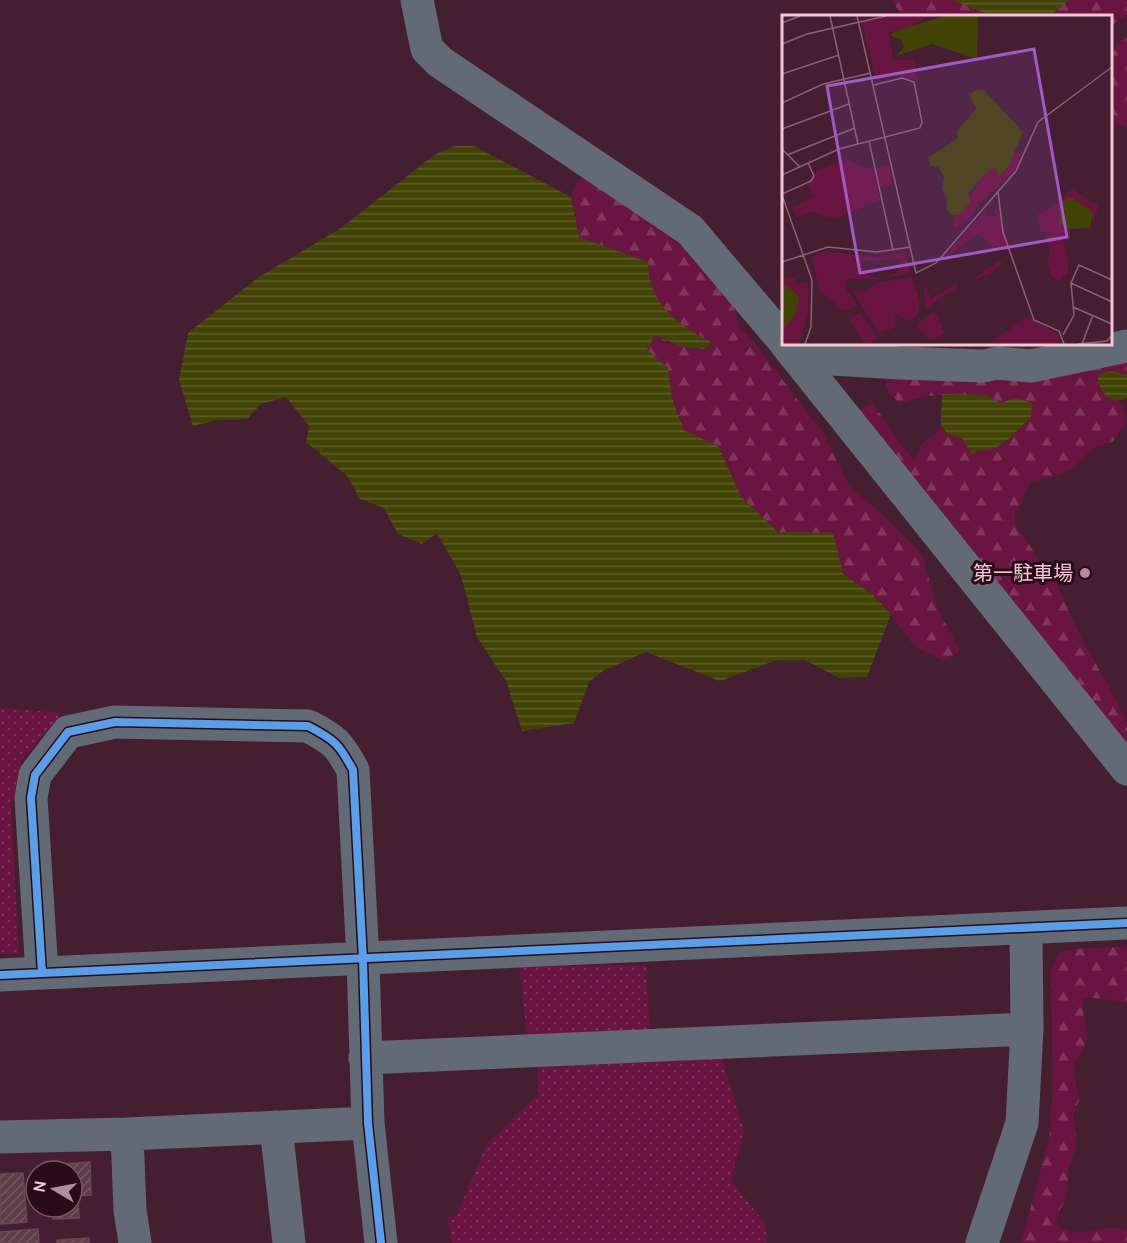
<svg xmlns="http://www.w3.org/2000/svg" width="1127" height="1243" viewBox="0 0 1127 1243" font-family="Cabin,'Noto Sans JP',sans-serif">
<defs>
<pattern id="forest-firs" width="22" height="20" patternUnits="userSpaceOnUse" patternTransform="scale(1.5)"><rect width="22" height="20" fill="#6a1541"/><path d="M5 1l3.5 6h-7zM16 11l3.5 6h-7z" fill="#80365c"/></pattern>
<pattern id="park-dots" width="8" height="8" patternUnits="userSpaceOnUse" patternTransform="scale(1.5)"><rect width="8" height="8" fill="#6a1541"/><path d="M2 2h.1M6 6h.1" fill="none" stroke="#80365c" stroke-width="1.8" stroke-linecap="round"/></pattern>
<pattern id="water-rules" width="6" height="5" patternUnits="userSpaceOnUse" patternTransform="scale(1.5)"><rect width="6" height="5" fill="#424406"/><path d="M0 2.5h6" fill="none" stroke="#5e5e2a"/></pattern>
<pattern id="building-hatch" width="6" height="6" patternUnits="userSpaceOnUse" patternTransform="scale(1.5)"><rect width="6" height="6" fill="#5e3d48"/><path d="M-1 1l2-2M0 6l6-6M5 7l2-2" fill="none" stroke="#765862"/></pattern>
</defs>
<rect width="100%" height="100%" fill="#451e32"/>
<path fill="url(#forest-firs)" d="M892 0H952L992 16H902Z
M1069 0H1127V15L1111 26 1110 16H1050Z
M1127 38V127L1111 122V57L1118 42Z
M600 170 654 194 732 301 740 328 753 341 823 433 849 486 883 515 922 554 937 607 960 651 944 661 914 646 891 614 873 595 843 574 833 534 778 532 741 497 719 447 684 430 672 398 668 368 647 350 654 335 680 346 704 349 713 343C677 324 649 306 648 262L579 237 571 197 577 180Z
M1127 355V375L1112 371 1098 374C1097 389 1105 398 1120 401L1127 422 1112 442 1093 448 1073 468 1058 476 1030 482 1023 495 1024 499 1014 514 1016 526 1057 585 1081 638 1108 685 1127 722V760L873 435 860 409 873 403 894 436 914 461 922 443 934 436 941 426 942 395 926 396 899 403 887 390 885 374Z
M1127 946V1003C1113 1002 1095 995 1083 999 1080 1024 1098 1038 1074 1062V1075L1079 1101 1073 1116 1076 1131 1075 1149 1069 1167 1066 1198 1058 1214 1056 1225C1074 1236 1083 1233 1102 1229 1110 1227 1119 1229 1127 1229V1243H1021L1049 1139 1053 1088 1051 970 1060 952C1082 946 1104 949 1127 946Z"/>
<path fill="url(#park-dots)" d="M0 708 62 713 21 761 11 810 19 953 0 954Z
M646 965 650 1038 528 1043 519 966Z
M721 1055 744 1132 731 1181 765 1223 767 1243H452L447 1218 457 1214 487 1144 538 1094V1066Z"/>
<path fill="url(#water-rules)" d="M952 0H1069L1050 16H992Z
M454 146H474L571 197 579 237 648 262C649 306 678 325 713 343L704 349 680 346 655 335 647 350 668 368 672 398 684 430 719 447 741 497 778 532 833 533 843 574 873 595 891 614 867 677 839 678 805 660 774 661 720 681 646 652 603 671 589 682 574 723 522 731 506 681 477 637 461 575 437 533 422 544 398 534 384 508 360 499 347 476 306 442 309 426 286 397 261 404 247 419 217 420 193 426 179 380 188 333 259 277 341 228 434 155Z
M1112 371 1127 375V398C1110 406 1097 391 1098 374Z
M942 394 986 395 1000 403 1015 398 1032 403 1031 417C1020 427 1008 443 994 448 986 451 979 448 972 454L962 438 948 434 941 426Z"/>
<path fill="url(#building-hatch)" stroke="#694852" stroke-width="1.5" d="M90 1162 91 1195 78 1196 79 1218 53 1219 52 1207H72V1171H50V1165Z
M23 1173 27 1222 0 1224V1174Z
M38 1229 39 1243H0V1232Z
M89 1238V1243H57V1240Z"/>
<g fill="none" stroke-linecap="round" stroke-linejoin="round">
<path stroke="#626a75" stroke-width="33" d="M417 0 427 49 440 62 690 230 784 341
M786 344 1127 769
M797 357 900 363 984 366 997 363 1031 366 1127 346
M42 973 31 798 35 775 68 732 115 722 308 726C335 740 339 744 353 770L363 960 368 1123 381 1243
M0 975 1127 923
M365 1058 1027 1029
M276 1127 289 1243
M127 1134 130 1210 135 1243
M0 1137 127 1134 368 1123
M982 1243 1022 1123 1027 1029 1026 928"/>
<defs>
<path id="cycleway" d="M42 973 31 798 35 775 68 732 115 722 308 726C335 740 339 744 353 770L363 960 368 1123 381 1243
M0 975 1127 923"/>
</defs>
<use href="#cycleway" stroke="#2a0b18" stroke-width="11"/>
<use href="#cycleway" stroke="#5a9eea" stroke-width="8"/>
</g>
<circle fill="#b68b9d" stroke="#2a0b18" stroke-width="2" cx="1085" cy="573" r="6"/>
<g text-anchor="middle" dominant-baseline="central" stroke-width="6" stroke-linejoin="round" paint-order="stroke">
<g font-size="20" fill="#f3c6d6" stroke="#2a0b18" text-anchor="end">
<text x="1073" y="573">第一駐車場</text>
</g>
</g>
<g transform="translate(782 15)">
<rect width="330" height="330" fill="#451e32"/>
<path d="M239 136V149L196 190 187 204 172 213 171 205 201 161 213 152 216 163 227 150 230 138ZM290 174 316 191 311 212V200L280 191 277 207 288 215V224L258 216 255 200 274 190ZM209 189 203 200 214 202 211 196 216 193 232 248 223 233 211 232 196 218 157 248ZM270 219 278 221 283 231 287 258 277 266 269 261 265 248 268 238 264 221ZM48 237 93 242 122 238 129 258 105 262 116 257 118 244 79 246 81 258 100 264H65L63 272 75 290 62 296 37 275 30 243 35 238ZM216 245 221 248 210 258 193 264ZM130 262 138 287 135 301 124 306 112 298 114 312 97 318 70 275 83 277 94 268ZM141 264 149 284 173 269 176 272 144 293ZM78 297 95 323 88 329H83L67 304ZM150 297H153L163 318 148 326 135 310ZM247 301 277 321 278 329H206Z" fill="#6a1541"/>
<path d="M110 1H146L125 14 106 17 111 44 133 45 135 66 118 60 94 65 80 7ZM63 144 91 155 98 185 60 201 43 203 31 196 14 202 10 192 31 182 25 170 32 157ZM107 149 110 170 98 173 94 153ZM0 262 13 263 15 270 26 267V297L17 329H0Z" fill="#6a1541"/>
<path d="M163 1H196L195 44 150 29 114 41 122 32 119 25 108 20 113 16ZM194 75H202L241 117 227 150 216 163 213 152 201 161 186 179 188 188 176 200H170L164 194 165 183 160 174 162 161 156 152 149 151 146 143 176 123 175 116 194 94 187 79ZM288 182 308 194 311 200 308 213 286 214 277 207 280 187ZM1 268 17 281 14 298 0 316Z" fill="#424406"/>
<path fill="none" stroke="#8b6174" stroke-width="1.5" d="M48 1 76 129M75 1 134 258 154 248 234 156 256 107 330 52M0 8 18 1M0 29 25 19 104 1M0 59 57 40M0 88 41 69 89 58M0 114 67 89M87 126 111 235M0 134 18 152M5 140 73 113M0 160 57 134 138 113 140 107 132 67 120 63 92 70M216 177 221 217 252 305 277 316 282 329M0 179 29 166 32 161 26 148M0 180 30 265 29 312 23 329M0 247 46 232 95 237 128 232M289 268 330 287M291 292 330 309M281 320 292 300 289 268 297 250 330 265M296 329 325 326 330 320M300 329 311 300"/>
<path fill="#9f5ac6" fill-opacity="0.15" stroke="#9f5ac6" stroke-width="3" d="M252 34 285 222 78 258 45 71Z"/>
<rect width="330" height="330" fill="none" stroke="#f3c6d6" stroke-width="3"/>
</g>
<g transform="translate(54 1189) rotate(280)"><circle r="28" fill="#2a0b18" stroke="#7a5664" stroke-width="1.5"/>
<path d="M0-4.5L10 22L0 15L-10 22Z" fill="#b68b9d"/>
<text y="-9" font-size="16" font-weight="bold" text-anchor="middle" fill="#f3c6d6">N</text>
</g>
</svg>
